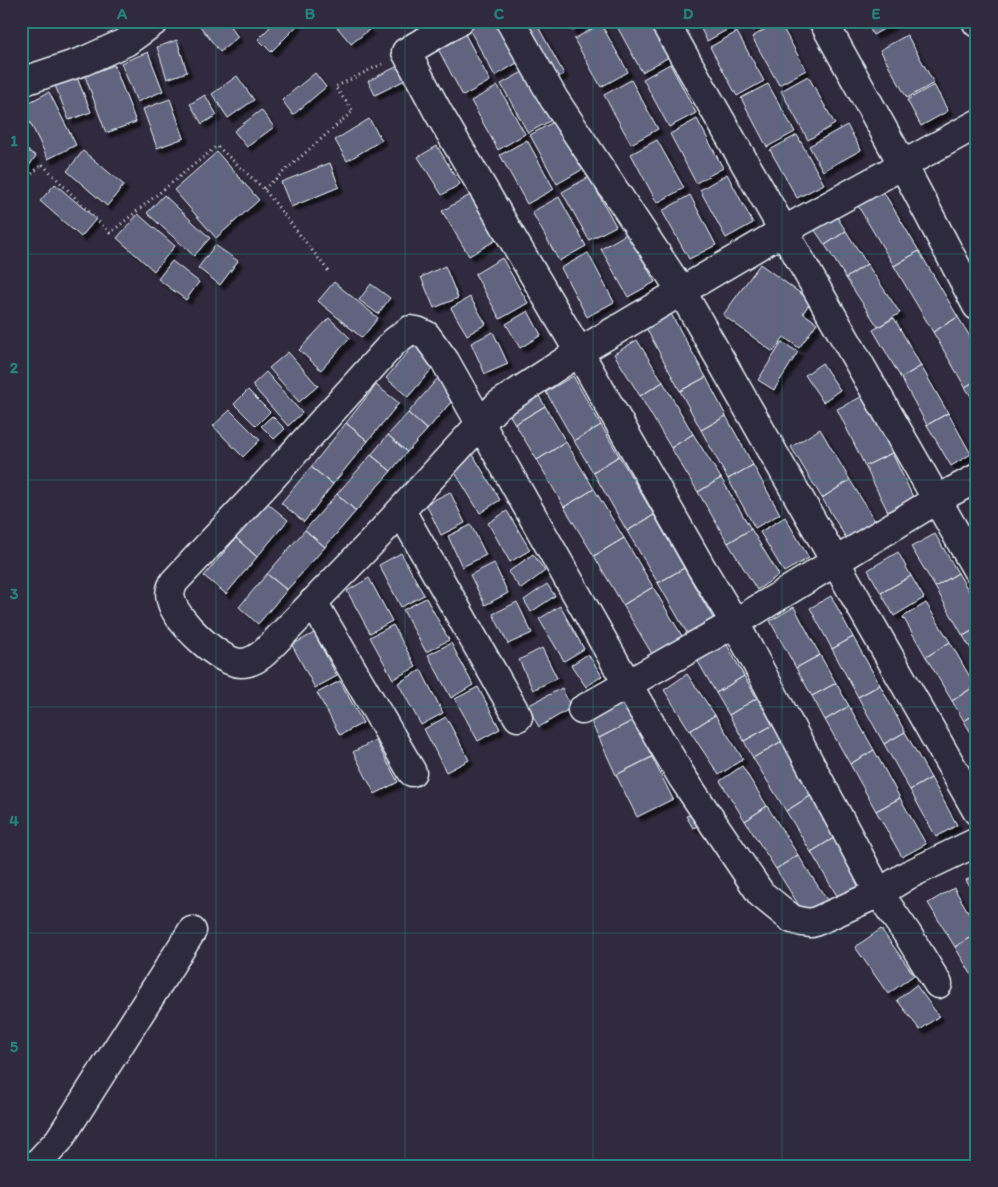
<svg xmlns="http://www.w3.org/2000/svg" width="998" height="1187" viewBox="0 0 998 1187" font-family="Itim,sans-serif">
<defs>
<filter id="shadow"><feDropShadow dx="4.5" dy="4.5" stdDeviation="1" flood-color="#0009"/></filter>
</defs>
<rect width="100%" height="100%" fill="#2f2a3d"/>
<filter id="ink" filterUnits="userSpaceOnUse"><feTurbulence type="fractalNoise" baseFrequency=".02" numOctaves="2"/><feDisplacementMap in="SourceGraphic" scale="10" xChannelSelector="R" yChannelSelector="G"/><feConvolveMatrix kernelMatrix="1 2 1 2 8 2 1 2 1" color-interpolation-filters="sRGB"/></filter>
<g filter="url(#ink)">
<path fill="#62647e" stroke="#e8f1f8" filter="url(#shadow)" d="M196 21H226L238 37 220 52Z
M276 21H295L298 25 271 52 258 39Z
M332 21H362L369 30 351 44Z
M478 21H500L522 60 495 76 468 27Z
M517 21H535L564 74 550 82Z
M566 21H590L572 31Z
M618 21H649L669 57 642 72 615 23Z
M697 21H732L734 26 707 41Z
M748 21H770L753 31Z
M779 21 806 70 779 85 752 37Z
M866 21H898L873 35Z
M601 24 628 72 601 87 574 39Z
M464 32 490 81 463 96 437 47Z
M737 32 764 81 737 96 710 47Z
M907 35 934 83 907 98 880 50Z
M177 40 187 72 167 79 157 47Z
M148 52 163 91 137 102 121 63Z
M670 64 696 113 669 127 643 79Z
M114 65 136 122 106 133 85 76Z
M400 65 407 79 375 95 368 81Z
M528 69 555 118 528 133 501 84Z
M315 73 326 87 293 115 282 100Z
M76 75 91 112 69 120 54 83Z
M237 76 254 100 228 118 212 94Z
M808 76 835 124 808 140 781 91Z
M631 80 658 129 631 144 604 95Z
M768 84 795 132 767 147 741 98Z
M934 85 948 111 921 126 907 100Z
M498 86 525 134 498 150 471 101Z
M49 92 76 145 48 159 22 106Z
M205 95 217 115 202 124 190 104Z
M170 99 184 138 157 148 143 109Z
M261 110 274 127 247 147 234 131Z
M369 119 382 140 347 161 335 140Z
M697 119 723 168 696 183 670 134Z
M557 120 583 169 557 184 530 135Z
M847 125 861 150 823 171 809 146Z
M797 135 824 184 797 198 770 150Z
M527 140 554 189 527 204 500 155Z
M657 140 684 188 657 203 631 154Z
M21 146 36 156 21 177Z
M437 146 460 184 442 195 418 157Z
M83 151 124 185 107 206 67 171Z
M217 152 259 200 216 238 174 190Z
M330 163 339 187 291 207 281 182Z
M727 174 753 223 726 238 700 190Z
M589 177 616 226 589 240 562 192Z
M55 184 96 219 81 237 40 201Z
M880 186 919 251 894 266 855 201Z
M164 195 210 238 194 256 147 213Z
M470 195 496 240 469 256 442 211Z
M690 195 716 245 689 259 662 211Z
M559 197 586 246 559 261 532 212Z
M138 214 175 246 154 271 117 238Z
M835 214 846 231 825 245 814 229Z
M846 231 867 264 846 278 825 245Z
M628 233 655 282 628 297 601 249Z
M215 245 238 261 220 285 198 268Z
M919 251 958 317 933 332 894 266Z
M588 253 614 302 587 317 561 268Z
M502 258 528 303 500 319 475 274Z
M172 261 199 282 186 300 158 279Z
M760 264 811 301 803 313 817 323 799 348 784 337 773 352 723 315Z
M867 264 900 313 878 327 846 278Z
M445 266 458 298 434 308 421 277Z
M334 282 378 318 362 338 318 301Z
M371 284 390 298 378 314 359 300Z
M470 297 486 324 467 335 451 308Z
M528 311 541 335 520 348 506 324Z
M670 312 706 377 680 391 645 326Z
M958 317 977 348V380L965 387 933 332Z
M329 318 350 338 321 370 299 350Z
M894 318 921 366 901 378 873 330Z
M493 332 508 364 485 374 471 343Z
M637 340 663 382 640 396 614 354Z
M782 342 798 352 774 390 758 380Z
M415 344 437 363 408 397 386 378Z
M288 352 318 386 299 402 269 368Z
M822 363 840 390 823 402 805 375Z
M921 366 948 413 927 425 901 378Z
M266 372 302 413 288 426 252 385Z
M573 376 601 425 574 441 546 392Z
M706 377 726 416 701 430 680 391Z
M438 378 457 395 427 430 408 413Z
M977 380V406L965 387Z
M663 382 693 434 671 448 640 396Z
M376 385 399 403 368 441 346 423Z
M533 386 545 406 515 424 503 404Z
M248 390 270 412 256 426 234 404Z
M863 396 892 453 865 466 837 409Z
M545 406 566 442 537 460 515 424Z
M230 410 260 440 243 457 213 426Z
M408 413 427 430 407 452 388 435Z
M948 413 971 454 951 466 927 425Z
M272 416 285 429 274 439 261 426Z
M726 416 753 465 728 479 701 430Z
M346 423 368 441 333 484 311 467Z
M601 425 619 456 593 472 574 441Z
M820 429 850 480 822 498 791 447Z
M693 434 721 478 698 492 671 448Z
M388 435 407 452 391 471 371 455Z
M566 442 594 489 564 507 537 460Z
M472 453 500 500 480 513 451 466Z
M892 453 916 503 890 516 865 466Z
M371 455 391 471 356 511 337 494Z
M619 456 654 515 627 531 593 472Z
M753 465 780 514 755 528 728 479Z
M311 467 333 484 304 522 281 503Z
M721 478 751 529 728 543 698 492Z
M850 480 878 526 849 543 822 498Z
M594 489 624 538 594 556 564 507Z
M450 492 465 523 441 535 426 504Z
M337 494 356 511 325 547 305 530Z
M977 496V508L971 499Z
M266 502 288 520 257 557 236 538Z
M507 511 530 550 510 562 488 523Z
M654 515 684 568 658 583 627 531Z
M785 517 809 558 784 572 760 532Z
M471 525 486 555 462 567 448 536Z
M751 529 779 575 757 590 728 543Z
M305 530 325 547 287 590 267 574Z
M935 534 958 573 935 587 911 547Z
M236 538 257 557 226 594 204 576Z
M624 538 653 587 623 605 594 556Z
M898 552 911 576 881 593 868 570Z
M401 553 424 595 401 607 379 565Z
M533 554 545 571 521 589 508 572Z
M494 563 508 593 485 605 470 575Z
M684 568 713 618 687 633 658 583Z
M958 573 977 605V628L963 636 935 587Z
M267 574 287 590 258 624 239 607Z
M911 576 924 598 894 616 881 593Z
M369 578 392 621 370 633 347 591Z
M547 584 555 596 531 612 524 600Z
M653 587 682 636 652 654 623 605Z
M831 596 853 637 832 649 810 608Z
M426 598 449 640 426 652 403 610Z
M517 602 532 633 508 644 493 614Z
M926 603 950 642 926 657 903 617Z
M560 606 584 649 564 661 539 619Z
M794 607 820 655 796 668 770 621Z
M393 625 416 667 393 679 370 637Z
M977 628V659L963 636Z
M314 633 337 676 315 688 292 645Z
M853 637 880 685 858 697 832 649Z
M950 642 975 686 952 701 926 657Z
M451 643 473 685 451 698 428 655Z
M726 643 744 676 716 693 697 660Z
M542 648 557 678 533 690 519 660Z
M588 654 602 676 586 687 571 665Z
M820 655 836 683 812 696 796 668Z
M421 670 443 713 421 725 398 683Z
M687 674 715 715 690 731 664 690Z
M744 676 757 698 729 715 716 693Z
M340 681 363 723 340 735 317 693Z
M836 683 849 706 825 720 812 696Z
M880 685 905 732 884 744 858 697Z
M975 686 977 689V713L964 721 952 701Z
M478 687 500 729 478 741 455 699Z
M562 688 571 708 539 727 527 706Z
M757 698 773 725 744 741 729 715Z
M626 702 634 720 599 738 590 720Z
M849 706 874 750 850 764 825 720Z
M977 713V743L964 721Z
M715 715 743 759 719 775 690 731Z
M446 717 469 760 446 772 424 729Z
M634 720 652 757 616 775 599 738Z
M773 725 782 741 753 758 744 741Z
M905 732 931 778 910 790 884 744Z
M375 740 398 782 375 794 353 752Z
M782 741 812 795 786 811 753 758Z
M874 750 900 798 876 811 850 764Z
M652 757 673 799 637 817 616 775Z
M742 766 767 806 745 821 720 781Z
M931 778 957 825 936 837 910 790Z
M812 795 837 836 811 852 786 811Z
M900 798 926 844 902 857 876 811Z
M767 806 798 855 776 869 745 821Z
M698 813 705 823 693 828 686 816Z
M837 836 865 886 840 901 811 852Z
M798 855 827 900 805 915 776 869Z
M977 875V903L966 880Z
M954 888 977 927V933L955 947 928 903Z
M881 929 914 975 888 994 855 947Z
M977 933V984L955 947Z
M916 985 939 1016 920 1030 897 1000Z"/>
<g fill="none" stroke-linecap="round" stroke-linejoin="round">
<defs>
<path id="minor" d="M459 21 406 52 438 112 579 352 701 567 735 623 879 893 819 920 812 923 803 922 792 919 761 894 682 777 628 685 445 361 426 335 417 331 410 330 394 342 268 482 174 582C171 588 169 593 171 600 176 621 219 662 241 663 251 663 258 658 265 652L373 541 481 423 498 405 579 352 783 231 977 124
M510 21 554 99 682 292 977 811
M664 21 977 570
M823 21 903 165 977 306
M976 21 977 23
M21 82 84 61 126 42 155 21
M401 511 518 717
M313 602 412 772
M582 710 735 623 936 500 977 478
M938 984 908 935 879 893 908 875 977 842
M35 1166 59 1140 192 931"/>
</defs>
<use href="#minor" stroke="#e8f1f8" stroke-width="31"/>
<path stroke="#e8f1f8" stroke-width="3" stroke-dasharray="1 4" stroke-linecap="butt" d="M389 21 393 28
M21 184 42 164 110 233 217 146 264 189 329 272
M264 189 353 111 335 87 382 64"/>
<use href="#minor" stroke="#2f2a3d" stroke-width="28"/>
</g>
</g>
<path fill="none" stroke="#25827c" stroke-width="1" stroke-opacity="0.55" d="M216 21V1166M405 21V1166M593 21V1166M782 21V1166M21 254H977M21 480H977M21 707H977M21 933H977"/>
<rect width="998" height="1187" fill="none" stroke="#2f2a3d" stroke-width="55"/>
<rect x="28" y="28" width="942" height="1132" fill="none" stroke="#25827c" stroke-width="2"/>
<g font-size="16" text-anchor="middle" font-weight="bold" fill="#25827c">
<text x="122" y="19">A</text>
<text x="310" y="19">B</text>
<text x="499" y="19">C</text>
<text x="688" y="19">D</text>
<text x="876" y="19">E</text>
<text x="14" y="146">1</text>
<text x="14" y="373">2</text>
<text x="14" y="599">3</text>
<text x="14" y="826">4</text>
<text x="14" y="1052">5</text>
</g>
</svg>
